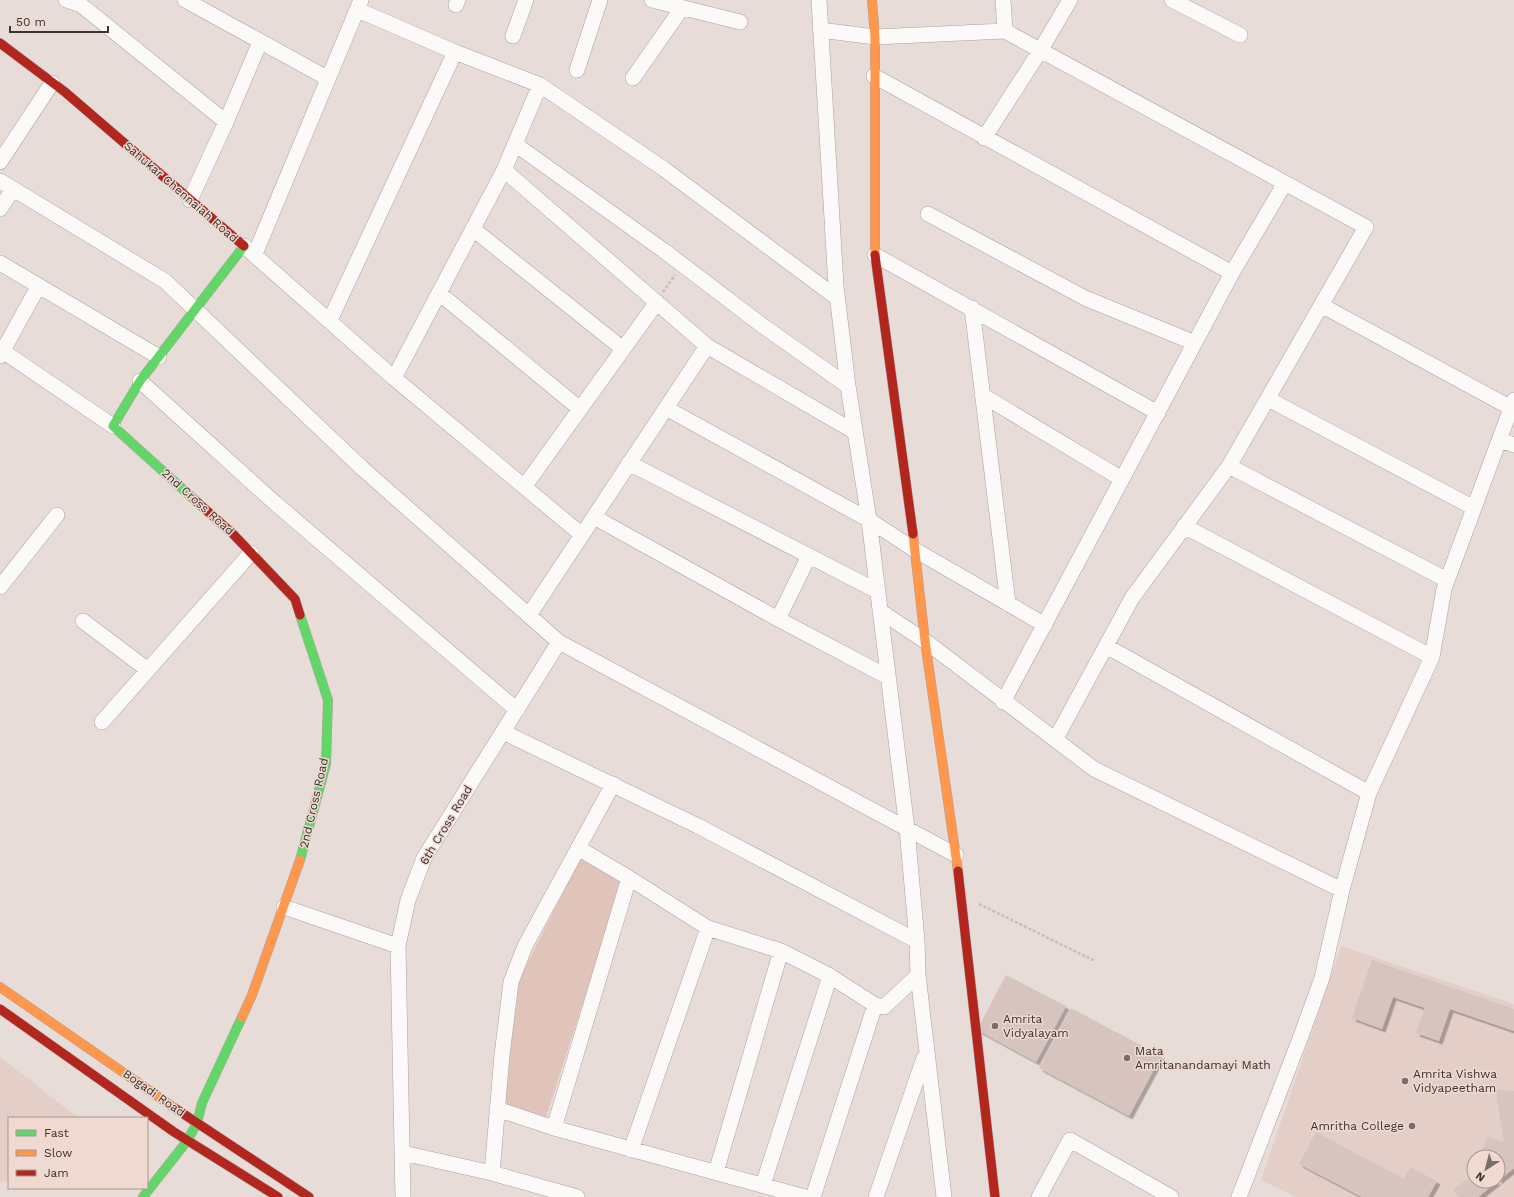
<svg xmlns="http://www.w3.org/2000/svg" width="1514" height="1197" viewBox="0 0 1514 1197" font-family="'Work Sans',sans-serif">
<defs>
<filter id="shadow"><feDropShadow dx="3.5" dy="3.5" stdDeviation="0" flood-color="#0004"/></filter>
</defs>
<rect width="100%" height="100%" fill="#e8dcd8"/>
<path fill="#e4cfc8" fill-rule="evenodd" d="M1341 946 1514 1004V1197H1296L1261 1180ZM1474 1157H1498V1181H1474Z
M0 1057 79 1118H9V1180L0 1183Z"/>
<path fill="#e0c4ba" d="M580 859 622 883 545 1120 504 1105 519 980Z"/>
<path fill="#d7c4be" filter="url(#shadow)" d="M1372 960 1514 1009V1031L1450 1009 1439 1041 1416 1033 1425 1008 1393 997 1382 1029 1352 1018Z
M1006 975 1066 1006 1036 1062 977 1030Z
M1071 1008 1161 1056 1129 1116 1039 1068Z
M1495 1089 1514 1091V1168L1498 1181V1157L1482 1151 1488 1137 1504 1142Z
M1316 1132 1404 1179 1410 1167 1437 1181 1428 1197H1362L1299 1164Z
M1474 1174V1181H1498L1478 1197H1459L1453 1190Z"/>
<g fill="none" stroke-linecap="round" stroke-linejoin="round">
<defs>
<path id="street" d="M66 0 81 5 226 122
M185 0 327 78
M652 0 740 22
M819 0 836 286 848 386 869 520 907 829 917 941 918 975 944 1197
M1003 0 1005 31
M1172 0 1240 35
M456 5 458 0
M358 10 455 52 540 85 664 169 837 298
M820 30 875 37 1005 31 1366 227 1229 466 1132 598 1055 740
M513 36 526 0
M577 70 600 0
M874 76 1232 273
M633 78 682 8
M984 138 1040 51 1070 0
M515 144 663 250 763 326 848 386
M0 162 52 83
M504 170 707 346 855 432
M0 181 165 281 363 469 559 642 956 855
M190 200 226 122 260 42
M0 209 13 189
M928 214 1085 298 1195 343
M473 229 623 349
M244 246 394 378 582 535
M255 254 361 0
M875 255 1158 413
M0 263 159 357
M439 293 580 409
M1321 305 1511 408
M972 308 1008 604
M330 320 455 52
M4 352 113 426
M0 356 38 287
M394 378 504 170 540 85
M140 381 275 503 517 710
M982 395 1122 479
M1268 399 1474 508
M666 408 869 520 915 550 1045 625
M1499 440 1514 445
M629 463 877 591
M1229 466 1447 580
M524 487 657 302
M594 517 778 619 888 677
M1184 526 1432 657
M0 587 57 515
M880 611 925 641 1094 769 1342 890 1322 978 1301 1036 1239 1197
M529 615 707 346
M778 619 809 556
M83 621 148 670
M1106 646 1369 793
M1003 702 1232 273 1285 183
M102 722 251 553
M503 732 698 826 917 941
M578 848 629 878 708 928 781 951 830 976 875 1005 884 1007 918 975
M629 878 554 1128 805 1197
M1342 890 1369 793 1432 657 1444 589 1514 400
M284 907 398 946
M497 1109 554 1128
M631 1150 708 928
M403 1153 492 1173 577 1197
M716 1172 781 951
M492 1173 502 1055 511 982 525 946 613 784
M763 1185 830 976
M403 1197 398 946 408 900 424 858 559 642
M813 1197 875 1005
M876 1197 924 1058
M1039 1197 1070 1140 1171 1197"/>
<path id="fast" d="M197 502 113 426 140 381 244 246
M300 615 328 700 326 764 300 860
M143 1197 187 1141 197 1123 202 1103 242 1017"/>
<path id="slow" d="M872 0 875 37V255
M913 534 925 641 958 871
M0 987 176 1109
M242 1017 252 995 300 860"/>
<path id="jam" d="M0 43 65 92 244 246
M875 255 913 534
M197 502 233 534 295 599 300 615
M958 871 995 1197
M0 1009 174 1132 278 1197
M176 1109 309 1197"/>
</defs>
<use href="#street" stroke="#aaa19e" stroke-width="16"/>
<use href="#fast" stroke="#aaa19e" stroke-width="10"/>
<use href="#slow" stroke="#aaa19e" stroke-width="10"/>
<use href="#jam" stroke="#aaa19e" stroke-width="10"/>
<path stroke="#c2bfbd" stroke-width="2.5" stroke-dasharray="3 2" stroke-linecap="butt" d="M663 292 675 275
M979 904 1095 961"/>
<use href="#street" stroke="#fcfaf9" stroke-width="15"/>
<use href="#fast" stroke="#63d668" stroke-width="9"/>
<use href="#slow" stroke="#ff974d" stroke-width="9"/>
<use href="#jam" stroke="#b3261e" stroke-width="9"/>
</g>
<g fill="#786e6b" stroke="#efd9d1" stroke-width="1.5">
<circle cx="995" cy="1026" r="4"/>
<circle cx="1127" cy="1058" r="4"/>
<circle cx="1405" cy="1081" r="4"/>
<circle cx="1412" cy="1126" r="4"/>
</g>
<g text-anchor="middle" dominant-baseline="central" stroke-width="3" stroke-linejoin="round" paint-order="stroke">
<g font-size="12" fill="#3b3330" stroke="#efd9d1">
<text transform="translate(181 192) rotate(41)">Sahukar Chennaiah Road</text>
<text transform="translate(198 502) rotate(42)">2nd Cross Road</text>
<text transform="translate(314 803) rotate(-77)">2nd Cross Road</text>
<text transform="translate(446 825) rotate(-59)">6th Cross Road</text>
<text transform="translate(154 1093) rotate(35)">Bogadi Road</text>
</g>
<g font-size="12" fill="#3b3330" stroke="#efd9d1" text-anchor="start">
<text x="1003" y="1019">Amrita<tspan x="1003" dy="14">Vidyalayam</tspan></text>
<text x="1135" y="1051">Mata<tspan x="1135" dy="14">Amritanandamayi Math</tspan></text>
<text x="1413" y="1074">Amrita Vishwa<tspan x="1413" dy="14">Vidyapeetham</tspan></text>
<text x="1404" y="1126" text-anchor="end">Amritha College</text>
</g>
</g>
<rect x="8" y="1117" width="140" height="72" fill="#efd9d1" stroke="#a79791"/>
<rect x="16" y="1130" width="20" height="6" fill="#63d668" stroke="#a79791"/>
<text x="44" y="1137" font-size="12" fill="#3b3330">Fast</text>
<rect x="16" y="1150" width="20" height="6" fill="#ff974d" stroke="#a79791"/>
<text x="44" y="1157" font-size="12" fill="#3b3330">Slow</text>
<rect x="16" y="1170" width="20" height="6" fill="#b3261e" stroke="#a79791"/>
<text x="44" y="1177" font-size="12" fill="#3b3330">Jam</text>
<g transform="translate(1486 1169) rotate(216)"><circle r="19" fill="#efd9d1" stroke="#a79791"/>
<path d="M0-3L7 15L0 10L-7 15Z" fill="#786e6b"/>
<text y="-6" font-size="11" font-weight="bold" text-anchor="middle" fill="#3b3330">N</text>
</g>
<path d="M10 26v6h98v-6" fill="none" stroke="#3b3330" stroke-width="2"/>
<text x="16" y="26" font-size="12" fill="#3b3330" stroke="#efd9d1" stroke-width="3" paint-order="stroke">50 m</text>
</svg>
